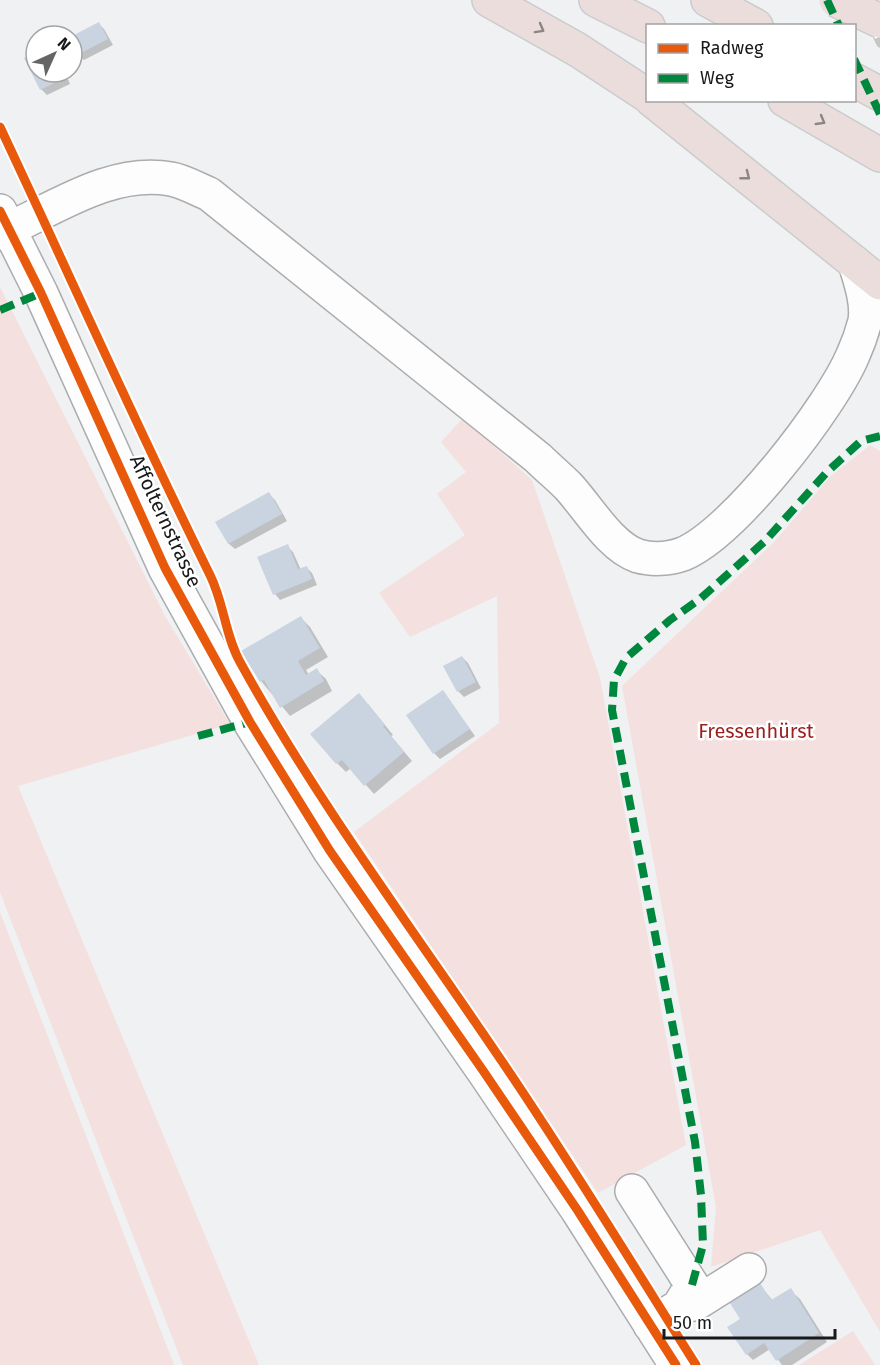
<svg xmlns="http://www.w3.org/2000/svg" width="880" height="1365" viewBox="0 0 880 1365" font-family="'Fira Sans',sans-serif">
<rect width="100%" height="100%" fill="#eff1f3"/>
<path fill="#f4e0df" d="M0 287 165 616 230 724 18 786 259 1365H183L0 892Z
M463 418 532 480 600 678 686 1145 598 1193 354 832 499 723 497 596 410 637 379 593 465 535 437 494 466 472 441 442Z
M870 445 880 451V1332L820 1230 711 1267 716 1207 622 686 774 542 831 476Z
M0 912 174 1365H0Z
M853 1331 875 1365H799Z"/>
<path fill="#0003" d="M98 23 104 29 113 45 84 60 78 54 72 43V37Z
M36 53V72H65L70 84 47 95 41 89 26 59Z
M269 494 275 500 287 521 235 549 229 544 217 522Z
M287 546 293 552 301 570 306 567 312 573 317 585 280 600 275 594Z
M301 618 310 627 328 657 306 670 309 675 316 670 326 679 332 691 290 716 261 681Z
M462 657 468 663 481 688 464 697 458 691Z
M443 692 475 736 440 759 434 753Z
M368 704 393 735 391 736 412 761 374 794 351 768 346 772 337 763Z
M760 1285 773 1301 790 1290 800 1299 827 1342 792 1365H782L770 1349 753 1360 747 1354 742 1319Z"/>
<path fill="#cad3e0" d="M99 22 108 39 77 55 72 46V36Z
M36 52V72H63L66 77 40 90 24 58Z
M269 492 282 514 228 544 215 522Z
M288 544 298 569 307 566 312 579 273 595 257 557Z
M301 616 320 648 298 661 306 675 317 668 324 681 280 708 264 680 260 682 241 651Z
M462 656 476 682 457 692 443 666Z
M443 690 470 729 433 754 406 715Z
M359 693 385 725 383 726 404 752 364 786 342 760 336 764 310 734Z
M760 1283 771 1300 791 1288 819 1333 776 1361 764 1343 746 1355 727 1327 740 1319 730 1303Z"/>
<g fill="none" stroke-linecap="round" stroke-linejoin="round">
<defs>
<path id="minor" d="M0 211 41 293 165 568 250 722 330 851 484 1072 578 1211 676 1365
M0 233C53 210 110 168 171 179 183 181 197 189 209 194L538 458C547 467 558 476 568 486 587 506 610 547 638 556 652 560 669 559 683 554 734 533 831 407 853 355 858 344 862 333 865 321 868 302 860 280 855 263
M632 1191 692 1285 679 1306 650 1325
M679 1306 695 1304 749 1270"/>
<path id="highway" d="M489 0 578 50 648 96
M596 0 648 26
M708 0 756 26
M854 80 880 94
M652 100 880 283
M785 100 880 155"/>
</defs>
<use href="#minor" stroke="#abacae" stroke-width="36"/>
<use href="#highway" stroke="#cbcccd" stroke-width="36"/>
<use href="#minor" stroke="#fdfdfd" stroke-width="33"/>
<use href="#highway" stroke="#ebdddc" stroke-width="33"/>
<defs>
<path id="rail" d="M859 0 880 44
M873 0 880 14"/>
</defs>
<use href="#rail" stroke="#c6c6c7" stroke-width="7"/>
<use href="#rail" stroke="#fff" stroke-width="4.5" stroke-dasharray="14" stroke-linecap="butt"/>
<defs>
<path id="highway-bridge" d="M836 0 880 21"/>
</defs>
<use href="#highway-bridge" stroke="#cbcccd" stroke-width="36" stroke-linecap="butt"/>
<use href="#highway-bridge" stroke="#ebdddc" stroke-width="33"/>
<path stroke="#00873e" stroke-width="8" stroke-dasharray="15 8" stroke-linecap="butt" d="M827 0 839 26
M854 59 880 114
M0 310 41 293
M198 736 250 722
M692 1285 703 1245 701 1195 695 1142 612 710 614 680 626 658 670 620 700 599 765 541 827 472 861 441 880 436"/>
<defs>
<path id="cycleway" d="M0 127C70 276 137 427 210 575 224 603 225 635 240 662 316 800 411 927 499 1057 568 1158 631 1262 696 1365
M0 211 41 293 165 568 250 722 330 851 484 1072 578 1211 676 1365"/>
</defs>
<use href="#cycleway" stroke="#fff" stroke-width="13"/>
<use href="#cycleway" stroke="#e8590c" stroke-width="9"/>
</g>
<defs><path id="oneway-chevron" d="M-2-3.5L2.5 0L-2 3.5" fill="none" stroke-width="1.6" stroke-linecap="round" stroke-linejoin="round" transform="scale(1.5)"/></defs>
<g stroke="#8c8585">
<use href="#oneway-chevron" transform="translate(540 29) rotate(29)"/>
<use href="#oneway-chevron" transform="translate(821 121) rotate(30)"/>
<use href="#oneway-chevron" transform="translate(746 176) rotate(38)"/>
</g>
<g text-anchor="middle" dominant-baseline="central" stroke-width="5" stroke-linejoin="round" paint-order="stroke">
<g font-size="20" fill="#18191a" stroke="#fff">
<text transform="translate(166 521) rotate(65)">Affolternstrasse</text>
</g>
<g font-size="20" fill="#9a1f1d" stroke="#fff">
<text x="756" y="731">Fressenhürst</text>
</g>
</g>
<rect x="646" y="24" width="210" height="78" fill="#ffffff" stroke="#a3a3a3" stroke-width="1.5"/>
<rect x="658" y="44" width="30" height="9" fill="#e8590c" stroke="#a3a3a3" stroke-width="1.5"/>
<text x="700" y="54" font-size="18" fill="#18191a">Radweg</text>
<rect x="658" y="74" width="30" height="9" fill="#00873e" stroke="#a3a3a3" stroke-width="1.5"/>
<text x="700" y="84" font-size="18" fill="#18191a">Weg</text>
<g transform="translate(54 54) rotate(45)"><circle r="28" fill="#ffffff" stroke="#a3a3a3" stroke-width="1.5"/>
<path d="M0-4.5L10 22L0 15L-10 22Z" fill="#636566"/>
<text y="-9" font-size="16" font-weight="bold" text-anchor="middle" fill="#18191a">N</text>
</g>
<path d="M664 1329v9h171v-9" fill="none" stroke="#18191a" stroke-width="3"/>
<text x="673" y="1329" font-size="18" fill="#18191a" stroke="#ffffff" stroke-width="4.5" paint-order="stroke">50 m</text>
</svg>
